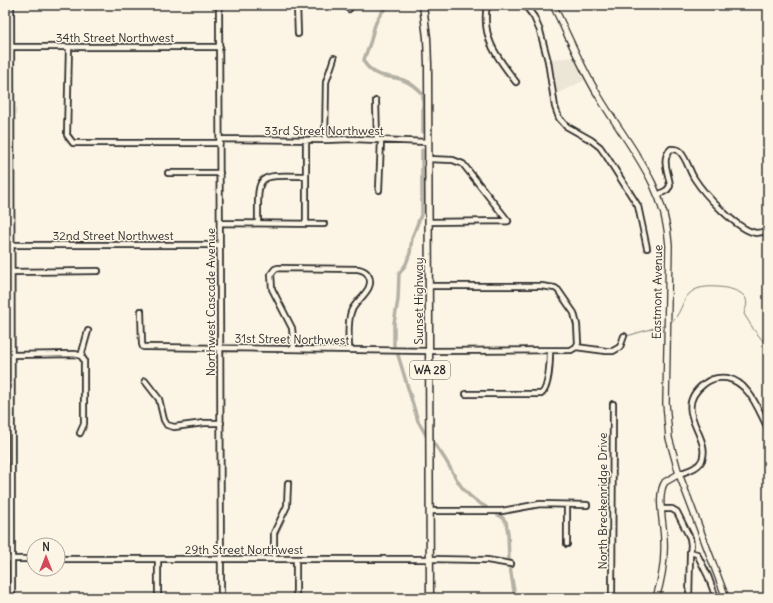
<svg xmlns="http://www.w3.org/2000/svg" width="773" height="603" viewBox="0 0 773 603" font-family="Delius,sans-serif">
<rect width="100%" height="100%" fill="#fcf5e5"/>
<filter id="ink" filterUnits="userSpaceOnUse"><feTurbulence type="fractalNoise" baseFrequency=".025" numOctaves="2"/><feDisplacementMap in="SourceGraphic" scale="8" xChannelSelector="R" yChannelSelector="G"/><feConvolveMatrix kernelMatrix="1 2 1 2 8 2 1 2 1" color-interpolation-filters="sRGB"/></filter>
<g filter="url(#ink)">
<path fill="#ece6d7" d="M579 57 589 78 553 96 548 61 550 59Z"/>
<g fill="none" stroke-linecap="round" stroke-linejoin="round">
<path stroke="#7d7b74" stroke-width="1" d="M671 322C681 315 681 302 689 294 692 291 696 289 700 288 711 285 741 287 746 299 748 305 745 309 744 314L754 330 768 347
M627 336 664 325"/>
<path stroke="#b4b0a5" stroke-width="3.5" d="M389 5C377 15 374 26 371 40 370 44 364 58 364 60 364 63 365 64 367 66 378 79 390 75 403 80 411 83 418 89 423 95V132
M394 345V323L398 300 399 274 406 264 410 253 412 238 422 212V150
M398 355 418 421 427 437
M433 443C455 466 453 490 486 507
M498 515 502 517 506 522 508 533 509 560 515 598"/>
<defs>
<path id="minor" d="M11 5 12 598
M219 5 221 598
M297 5 298 34
M487 5C481 38 497 57 516 82
M525 5 534 17 540 31 548 61 555 107 559 118 566 126 591 140 600 147 607 157 638 206 647 248
M349 9 352 5
M11 47H220
M69 47 67 135 73 143H220
M376 101 377 140
M220 139 325 140 353 139 428 142
M306 140V224
M325 140 326 82 334 58
M428 159 453 160 463 164 508 221
M168 173H220
M379 190 381 140
M658 195 667 190 670 186C669 173 660 159 671 149 675 149 678 149 681 153 687 160 689 170 694 178 704 194 737 230 756 233 760 233 764 232 768 230
M429 222 508 221
M220 223 324 224
M258 223C258 173 255 175 306 176
M5 245H220
M11 272 98 271
M141 311 142 344 143 347H148L430 351 571 350 576 347 578 343 577 325 574 313 558 290 555 288 541 286H430
M576 347 606 351H613L620 347 624 336
M294 349 292 328 272 289 271 274 275 269 278 268 358 269C363 270 366 271 368 275 377 289 355 300 351 312 347 324 349 338 349 349
M11 355 75 354 81 356 84 360V424L80 433
M81 356 88 331
M145 381 159 399 164 420 167 425 174 427 204 423H221
M466 394H541C549 389 550 361 550 351
M679 474C686 471 698 469 702 460 712 436 670 410 704 384 710 379 719 377 727 378 750 383 758 410 768 428
M662 509H672L677 512 690 538 691 545 690 555 689 598
M430 511H502L540 504 587 505
M567 544V505
M690 552 697 554 708 576 716 598
M5 559H34
M58 559H430L487 560 511 564
M158 559V598
M274 559V533L287 506 288 483
M296 559V598
M612 598 613 404"/>
<path id="major" d="M553 5C568 35 581 67 598 95 628 146 665 183 669 245L666 403 669 438 679 474 726 598
M656 598C662 579 665 559 664 540 664 524 656 495 665 482L679 474"/>
<path id="highway" d="M423 5 427 38 428 64 430 598"/>
</defs>
<use href="#minor" stroke="#2b2b2b" stroke-width="8"/>
<use href="#major" stroke="#2b2b2b" stroke-width="8"/>
<use href="#highway" stroke="#2b2b2b" stroke-width="9"/>
<use href="#minor" stroke="#fcf5e5" stroke-width="4.5"/>
<use href="#major" stroke="#fcf5e5" stroke-width="5.5"/>
<use href="#highway" stroke="#fcf5e5" stroke-width="6"/>
</g>
</g>
<g text-anchor="middle" dominant-baseline="central" stroke-width="3" stroke-linejoin="round" paint-order="stroke">
<rect fill="#fcf5e5" stroke="#6a6863" stroke-width="1" x="410" y="361" width="40" height="18" rx="3"/>
<g font-size="11" font-weight="bold" fill="#2b2b2b">
<text x="430" y="370">WA 28</text>
</g>
<g font-size="12" fill="#2b2b2b" stroke="#fcf5e5">
<text x="115" y="37">34th Street Northwest</text>
<text x="324" y="130">33rd Street Northwest</text>
<text x="113" y="235">32nd Street Northwest</text>
<text transform="translate(657 292) rotate(-89)">Eastmont Avenue</text>
<text transform="translate(418 301) rotate(-90)">Sunset Highway</text>
<text transform="translate(210 302) rotate(-90)">Northwest Cascade Avenue</text>
<text transform="translate(292 339) rotate(1)">31st Street Northwest</text>
<text transform="translate(602 501) rotate(-90)">North Breckenridge Drive</text>
<text x="244" y="549">29th Street Northwest</text>
</g>
</g>
<rect width="773" height="603" fill="none" stroke="#fcf5e5" stroke-width="20"/>
<rect x="10" y="10" width="753" height="583" fill="none" stroke="#2b2b2b" stroke-width="1.5" filter="url(#ink)"/>
<g transform="translate(46 557)"><circle r="19" fill="#fcf5e5" stroke="#a8a49b"/>
<path d="M0-3L7 15L0 10L-7 15Z" fill="#d1495b"/>
<text y="-6" font-size="11" font-weight="bold" text-anchor="middle" fill="#2b2b2b">N</text>
</g>
</svg>
